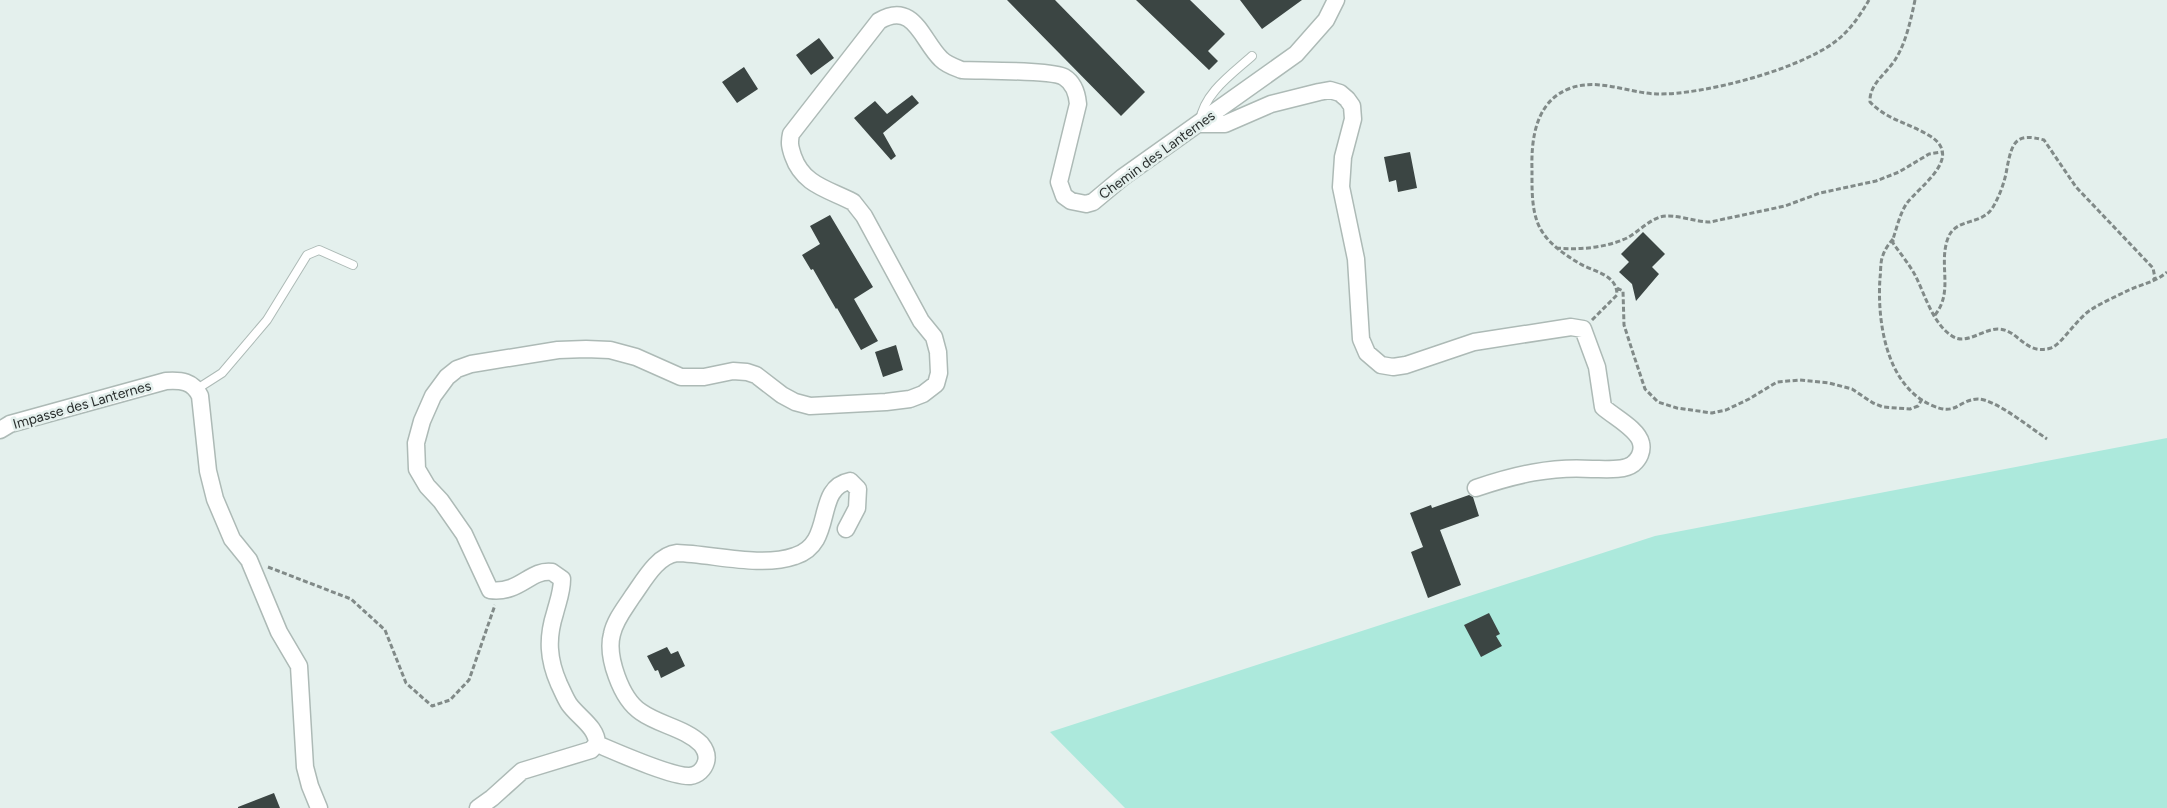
<svg xmlns="http://www.w3.org/2000/svg" width="2167" height="808" viewBox="0 0 2167 808" font-family="Figtree,sans-serif">
<rect width="100%" height="100%" fill="#e4f0ed"/>
<path fill="#ace9dc" d="M2167 438V808H1125L1050 732 1655 536Z"/>
<path fill="#3b4543" d="M1007 0H1055L1145 92 1121 116Z
M1136 0H1190L1225 34 1208 51 1218 61 1209 70Z
M1240 0H1302L1262 29Z
M819 38 834 58 811 75 796 55Z
M744 67 758 89 737 103 722 82Z
M912 95 919 103 883 133 896 156 891 160 854 118 875 101 887 114Z
M1410 152 1417 188 1398 192 1396 180 1389 182 1384 157Z
M830 215 873 287 854 299 878 341 861 350 837 308 836 309 813 269 811 270 802 255 820 244 810 226Z
M1643 232 1665 254 1652 267 1659 274 1636 301 1632 284 1619 272 1629 262 1621 254Z
M896 345 903 370 883 377 875 352Z
M1469 495 1473 497 1479 516 1440 530 1461 585 1428 598 1411 552 1423 547 1410 513 1431 505 1432 508Z
M1489 613 1500 634 1496 636 1502 646 1481 657 1464 625Z
M667 647 671 654 678 651 685 666 661 678 658 670 655 671 647 656Z
M274 793 280 808H238V807Z"/>
<g fill="none" stroke-linecap="round" stroke-linejoin="round">
<defs>
<path id="lane" d="M1200 121C1204 93 1232 74 1252 56
M197 389 222 373 267 320 307 255 319 250 353 265"/>
<path id="street" d="M1200 124H1225L1271 104 1319 92 1330 90 1340 93 1347 99 1352 106 1353 119 1343 157 1341 187 1356 259 1361 339 1367 353 1381 365 1393 367 1406 365 1474 342 1571 327 1583 329 1597 367 1603 407C1614 417 1638 429 1641 443 1643 451 1639 459 1633 464 1624 471 1604 469 1592 469 1552 466 1514 475 1476 488
M0 430 10 424 166 381C181 380 193 381 200 396L208 471 215 499 232 539 249 560 279 632 299 666 305 767 310 786 319 808
M597 744C616 752 672 777 690 776 698 775 704 769 706 762 708 755 705 749 701 744 685 728 659 725 641 712 621 699 606 656 612 634 615 620 625 608 632 597 643 582 657 555 677 553 713 554 761 568 795 556 836 543 813 488 850 481L858 489 857 508 846 529
M478 808 492 798 522 771 591 750 597 744C597 727 578 717 569 704 565 698 562 690 559 684 548 659 547 638 555 613 558 601 562 592 562 579L552 572C530 569 520 594 490 590L464 534 441 501 427 486 417 469 416 443 422 421 433 396 447 377 457 369 471 364 558 350 586 349 610 350 636 357 681 377H704L733 371 747 372 756 375 782 395 795 402 810 406 886 402 910 399 923 394 936 384 939 373 938 352 934 337 921 321 864 216 853 202C828 189 803 185 793 156 790 147 789 143 791 134L879 21C914 0 922 41 941 59 947 65 954 67 962 70 980 71 1052 70 1064 77 1074 83 1077 93 1078 104L1059 182 1064 196 1071 201 1086 204 1093 202 1123 177 1296 54 1326 20 1336 0"/>
</defs>
<use href="#lane" stroke="#adbab6" stroke-width="10"/>
<use href="#street" stroke="#adbab6" stroke-width="19"/>
<path stroke="#818a88" stroke-width="3" stroke-dasharray="5 2.5" stroke-linecap="butt" d="M1915 0C1911 19 1906 43 1895 60 1886 74 1869 84 1870 102 1887 120 1911 124 1930 136 1964 157 1920 186 1907 203 1900 213 1897 227 1893 239V243C1900 253 1909 264 1915 275 1925 294 1932 323 1952 336 1966 346 1984 328 1999 329 2019 330 2025 356 2051 348 2062 344 2077 318 2092 309 2103 302 2117 296 2129 290 2142 284 2156 282 2167 272
M1893 239C1889 244 1885 249 1883 255 1880 262 1881 271 1880 278 1877 321 1886 385 1931 405 1957 417 1957 400 1978 399 1995 399 2032 429 2047 439
M1556 248C1580 250 1605 248 1627 238 1638 232 1648 221 1660 217 1675 213 1694 222 1710 222L1785 206 1820 193 1876 181 1899 172 1929 154 1942 152
M1617 288 1623 291 1624 325 1634 356 1645 389 1658 402 1677 408 1712 413 1726 410 1749 399 1777 382 1800 380 1829 383 1852 389 1873 403 1883 407 1910 409 1918 406 1922 399
M1935 315C1954 291 1938 265 1948 238 1956 217 1982 226 1993 207 2000 195 2005 181 2007 168 2012 143 2015 132 2044 140L2076 187 2153 268 2155 278 2153 280
M1592 320 1617 295C1617 273 1592 272 1577 262 1564 254 1551 245 1543 233 1531 216 1532 190 1532 170 1531 138 1536 100 1571 88 1599 78 1629 93 1657 94 1704 95 1808 68 1842 36 1853 26 1862 12 1869 0
M268 567 351 599 385 630 406 683 432 706 450 700 469 680 495 605"/>
<use href="#lane" stroke="#fff" stroke-width="8"/>
<use href="#street" stroke="#fff" stroke-width="16"/>
</g>
<g text-anchor="middle" dominant-baseline="central" stroke-width="5" stroke-linejoin="round" paint-order="stroke">
<g font-size="14" fill="#292e2d" stroke="#e4f0ed">
<text transform="translate(1157 155) rotate(-36)">Chemin des Lanternes</text>
<text transform="translate(82 405) rotate(-16)">Impasse des Lanternes</text>
</g>
</g>
</svg>
